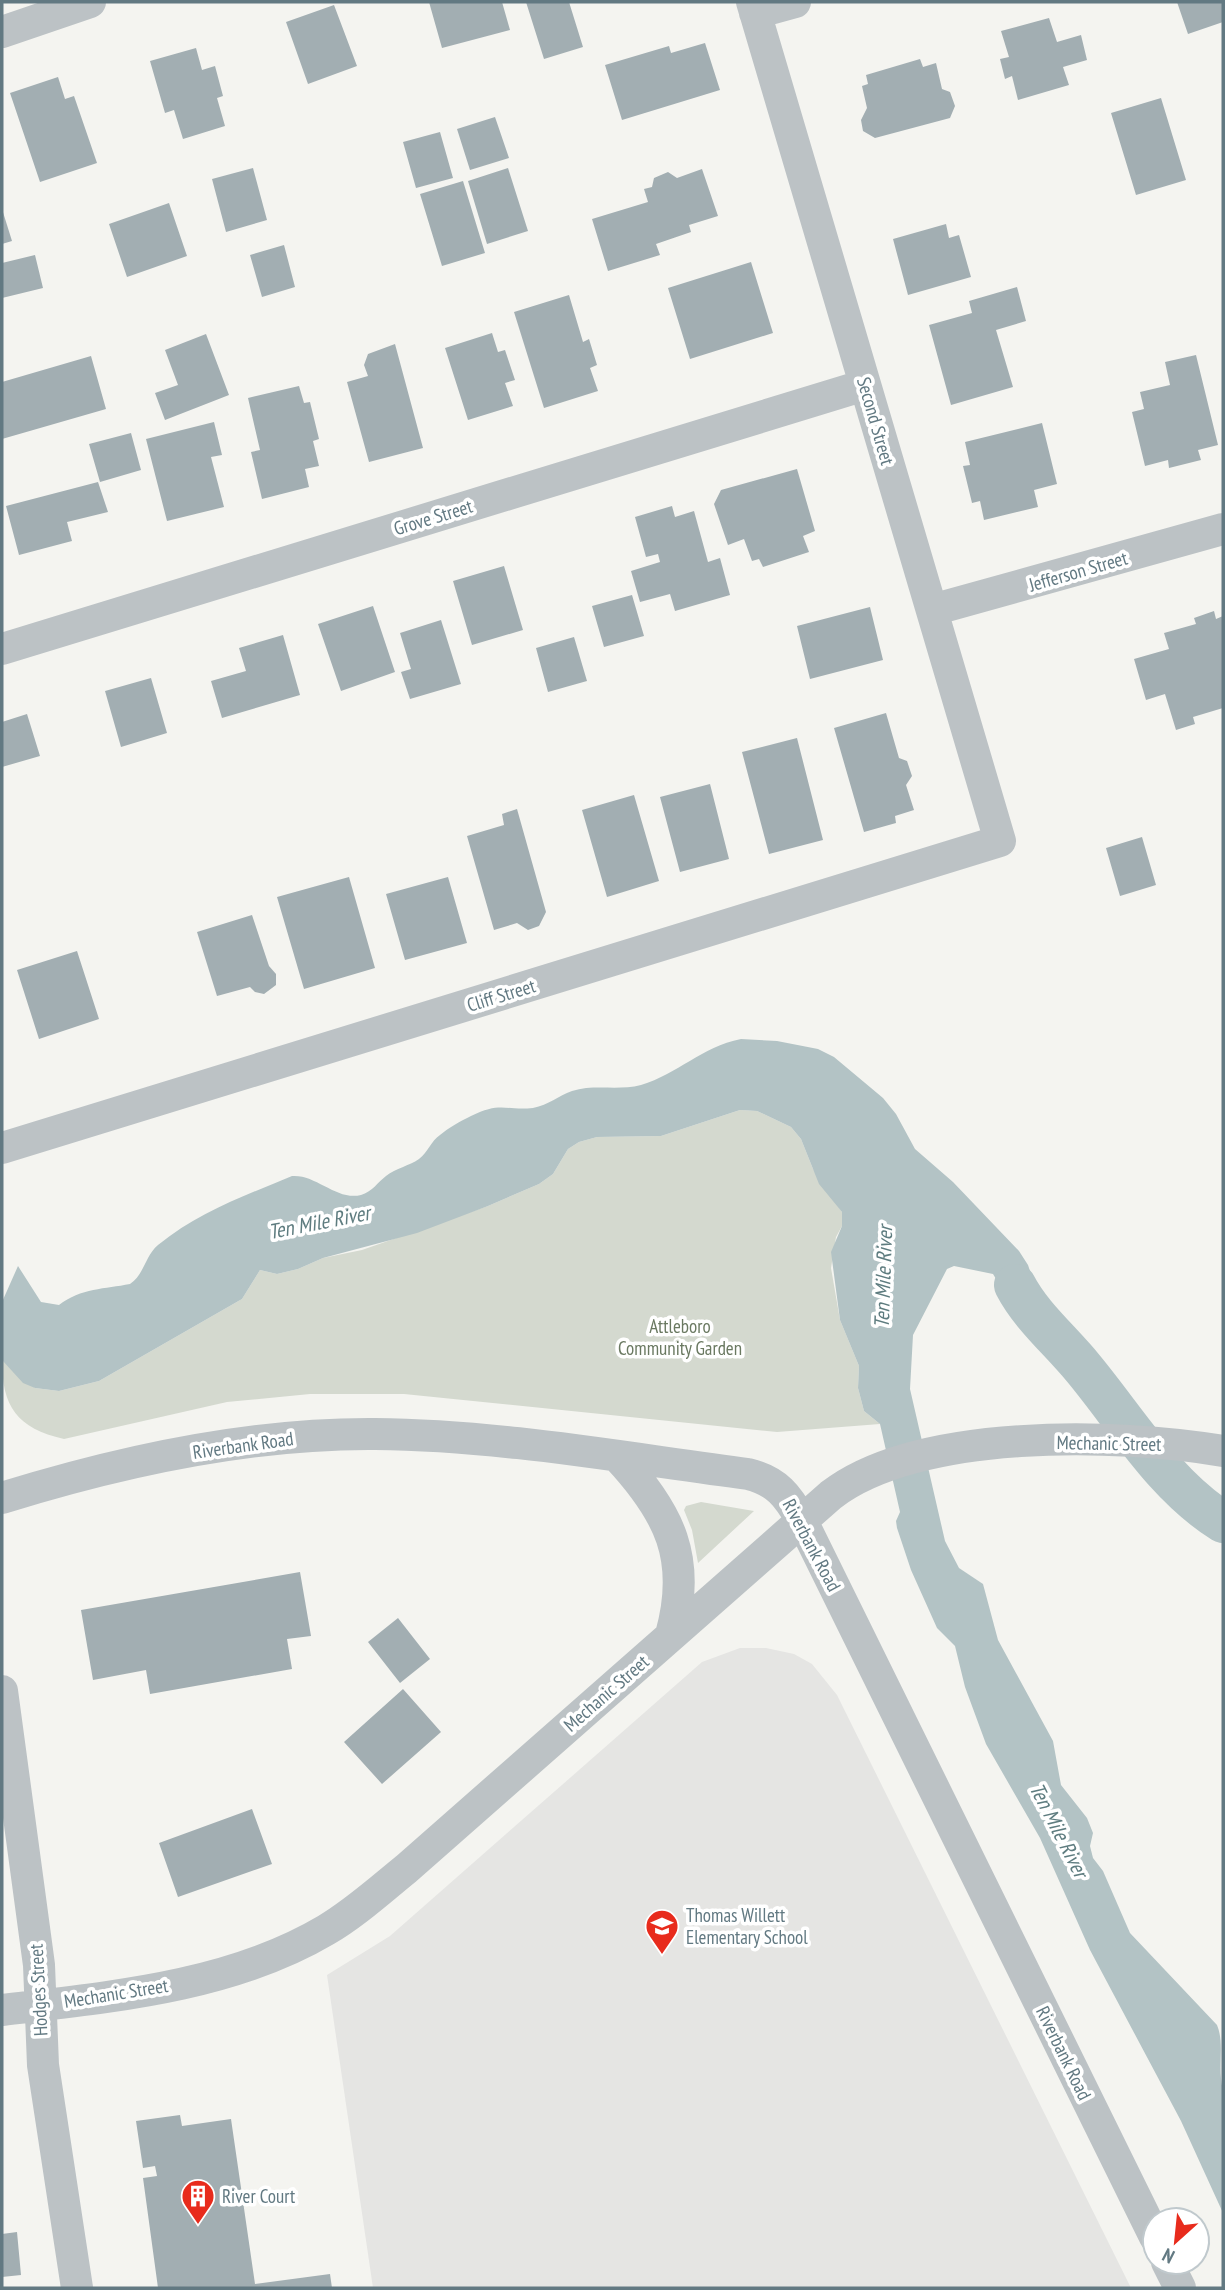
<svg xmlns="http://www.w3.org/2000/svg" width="1225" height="2290" viewBox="0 0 1225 2290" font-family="'PT Sans Narrow',sans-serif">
<rect width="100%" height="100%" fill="#f4f4f0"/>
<path fill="#e5e5e3" d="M740 1648H766L794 1654 812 1664 837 1695 1131 2288H373L327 1975 390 1936 702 1662Z"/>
<path fill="#d4d9cf" d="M740 1110 757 1111 791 1127 801 1139 813 1169 842 1212V1226L836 1237 831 1268 840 1320 859 1366 858 1388 864 1411 880 1424 777 1432 404 1394H310L227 1402 64 1439C17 1428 2 1407 2 1360L35 1388 59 1391 99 1381 242 1299 260 1270 277 1274 298 1269 323 1258 362 1250 488 1206 539 1184 553 1174 568 1149 579 1142 597 1137 661 1136Z
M701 1502 754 1511 698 1563 692 1530 684 1510 686 1506Z"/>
<path fill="#b3c3c5" d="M741 1039 777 1041 818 1049 834 1057 883 1098 896 1114 915 1149 953 1182 1019 1251 1028 1265 1050 1331 1015 1310 993 1274 954 1266 947 1269 913 1335 910 1389 945 1541 959 1568 983 1584 998 1640 1053 1741 1061 1785 1087 1818 1093 1833 1090 1846 1093 1858 1103 1871 1130 1933 1217 2025C1225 2044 1217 2067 1223 2090V2213L1181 2121 1090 1950 1040 1838 986 1744 965 1687 955 1646 937 1628 911 1570 897 1528 896 1521 900 1512 880 1424 864 1411 858 1388 859 1366 840 1320 831 1252 842 1226V1212L819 1184 801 1139 791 1127 757 1111 740 1110 661 1136 597 1137 579 1142 568 1149 553 1174 539 1184 488 1206 417 1233 323 1258 298 1269 277 1274 260 1270 242 1299 99 1381 59 1391 35 1388 23 1383 2 1360V1302L18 1266 41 1302 59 1305C81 1288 105 1289 130 1284 144 1275 145 1256 158 1245 199 1212 244 1196 292 1176 316 1174 337 1201 361 1195 372 1192 378 1182 386 1176 396 1168 409 1166 419 1159 428 1152 431 1141 440 1135 448 1128 461 1121 471 1116 501 1101 506 1111 533 1108 549 1105 558 1096 572 1091 594 1084 618 1091 641 1085 678 1074 701 1047 741 1039Z"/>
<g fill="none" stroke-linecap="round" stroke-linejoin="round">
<path stroke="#b3c3c5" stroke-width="42" d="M1015 1285C1031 1316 1060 1340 1083 1368 1127 1421 1164 1485 1223 1522"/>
</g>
<path fill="#a2aeb2" d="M429 2H502L510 30 442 48Z
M526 2H569L583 47 544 59Z
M1177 2H1223V22L1188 34Z
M334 5 357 66 308 84 286 22Z
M1049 18 1057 42 1081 35 1087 60 1063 67 1069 85 1018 100 1012 76 1005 79 1000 59 1009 57 1001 31Z
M705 43 720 90 622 120 605 65 669 46 671 53Z
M196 48 202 70 215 66 223 96 217 98 225 126 183 139 174 110 165 113 150 61Z
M920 59 923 67 936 63 942 89 950 92 955 106 950 118 875 138 863 131 861 120 867 108 862 86 868 84 866 75Z
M58 77 65 99 74 96 97 163 40 182 10 93Z
M1161 98 1186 180 1136 195 1111 113Z
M495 117 509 158 470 170 457 129Z
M440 132 453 178 416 188 403 142Z
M253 168 267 220 226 232 212 179Z
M508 168 528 231 487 244 468 181Z
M702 169 718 216 689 225 691 232 656 244 660 255 608 271 592 219 648 202 644 189 652 187 654 178 668 172 677 178Z
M463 181 485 253 442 266 420 194Z
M169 203 187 256 127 277 109 224Z
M2 209 12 241 2 244Z
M946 224 949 238 959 235 971 277 908 295 893 239Z
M284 245 295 287 262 297 250 255Z
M35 255 43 288 2 298V263Z
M751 262 773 333 690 359 668 288Z
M1017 287 1026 321 996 330 1013 387 951 405 929 325 972 313 969 301Z
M569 295 583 342 589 339 597 365 590 368 598 391 544 408 514 312Z
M492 333 498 352 505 350 515 380 505 383 513 406 468 420 445 348Z
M206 334 229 395 165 420 155 393 178 385 165 350Z
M395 344 423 448 369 462 347 382 368 376 364 365 368 354Z
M1196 355 1218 445 1198 450 1201 460 1169 468 1168 460 1145 466 1132 412 1144 409 1140 392 1170 385 1165 362Z
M91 356 106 409 2 439V382Z
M299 386 304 403 310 402 319 439 313 441 319 466 305 469 309 487 262 499 251 452 260 450 248 398Z
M214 422 222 455 211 457 224 507 167 521 146 439Z
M1042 423 1057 484 1034 490 1038 507 984 520 980 501 972 503 963 466 970 465 965 442Z
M131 433 141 470 100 482 89 444Z
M797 469 815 531 803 536 809 552 763 567 759 559 752 561 744 539 728 545 714 504 721 490Z
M98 482 108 512 67 522 72 541 19 555 6 506Z
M672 506 675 517 694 511 708 562 720 558 730 595 675 611 670 594 640 602 631 571 660 562 658 554 646 557 635 517Z
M504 566 523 630 472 645 453 581Z
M632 595 644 636 604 647 592 606Z
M373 606 395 672 341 691 318 624Z
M870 607 883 660 810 679 797 626Z
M1214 611 1216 619 1223 616V708L1193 717 1195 724 1176 730 1165 694 1146 700 1134 659 1169 649 1164 633 1196 624 1194 618Z
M441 620 461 684 410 699 401 672 411 669 400 633Z
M283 635 300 695 222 718 211 681 246 671 239 648Z
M574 637 587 681 548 692 536 648Z
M151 678 167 733 121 747 105 691Z
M886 713 899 758 907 761 912 776 906 785 914 810 895 816 896 823 864 832 834 728Z
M27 714 40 756 2 767V722Z
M797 738 823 840 769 854 742 752Z
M710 784 729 859 680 872 660 797Z
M634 795 659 881 607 897 582 810Z
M517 809 546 912 539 926 528 930 517 923 494 930 467 836 504 825 502 814Z
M1142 837 1156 885 1120 896 1106 848Z
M349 877 375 968 304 989 277 897Z
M448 877 467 943 405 960 386 894Z
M252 915 269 966 276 974V985L264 994 255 992 250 987 217 996 197 932Z
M77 951 99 1019 39 1039 17 970Z
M300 1572 311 1636 287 1639 292 1669 150 1694 146 1670 93 1680 81 1610Z
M398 1618 430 1659 400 1683 368 1642Z
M403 1689 441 1732 382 1784 344 1742Z
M252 1809 272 1864 178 1897 159 1843Z
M180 2115 182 2126 231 2119 255 2284 330 2274 332 2288H158L143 2178 157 2176 155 2166 143 2168 136 2121Z
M17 2232 21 2275 2 2277V2234Z"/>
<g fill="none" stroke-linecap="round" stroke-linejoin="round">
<path stroke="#bcc2c5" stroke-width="32" d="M755 13 795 2
M2 32 90 2
M932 610 1223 529
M2 649 865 385
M2 1148 1000 841 752 2
M618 1457C670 1513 692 1559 671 1635
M2 1498C121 1461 249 1433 375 1434 500 1435 625 1458 748 1474 777 1481 788 1496 802 1521L1155 2237
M2 1691 39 1965 43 2065 77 2288
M2 2010C110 1997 230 1987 326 1930 355 1913 380 1890 406 1869L831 1495C918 1428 1118 1433 1223 1451
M1167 2262 1180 2288"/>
</g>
<defs>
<symbol id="school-pin" viewBox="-11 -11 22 30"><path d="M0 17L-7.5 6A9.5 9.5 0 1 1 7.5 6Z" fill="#e82b1c" stroke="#fff"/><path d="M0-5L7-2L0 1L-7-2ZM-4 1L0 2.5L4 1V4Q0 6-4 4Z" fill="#fff"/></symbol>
<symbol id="building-pin" viewBox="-11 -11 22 30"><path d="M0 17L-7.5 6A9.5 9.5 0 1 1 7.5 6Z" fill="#e82b1c" stroke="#fff"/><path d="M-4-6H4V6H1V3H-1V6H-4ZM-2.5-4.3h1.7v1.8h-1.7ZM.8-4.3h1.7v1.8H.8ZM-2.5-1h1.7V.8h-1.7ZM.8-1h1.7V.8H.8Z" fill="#fff"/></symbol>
</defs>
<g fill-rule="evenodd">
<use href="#school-pin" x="643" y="1907" width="38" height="52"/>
<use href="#building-pin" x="179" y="2177" width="38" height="52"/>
</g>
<g text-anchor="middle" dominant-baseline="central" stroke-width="7" stroke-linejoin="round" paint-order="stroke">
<g font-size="19" fill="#627982" stroke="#fff">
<text transform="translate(876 421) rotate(74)">Second Street</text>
<text transform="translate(433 517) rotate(-17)">Grove Street</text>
<text transform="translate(1078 571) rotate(-16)">Jefferson Street</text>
<text transform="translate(501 995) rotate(-17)">Cliff Street</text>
<text transform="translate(1109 1443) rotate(1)">Mechanic Street</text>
<text transform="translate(243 1445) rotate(-8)">Riverbank Road</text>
<text transform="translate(812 1545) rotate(62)">Riverbank Road</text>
<text transform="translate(606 1693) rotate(-41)">Mechanic Street</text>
<text transform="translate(38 1990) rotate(-93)">Hodges Street</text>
<text transform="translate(116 1993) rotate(-9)">Mechanic Street</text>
<text transform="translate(1064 2053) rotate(64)">Riverbank Road</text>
</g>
<g font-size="19" fill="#6a7961" stroke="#fff">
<text x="680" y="1326">Attleboro<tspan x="680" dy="22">Community Garden</tspan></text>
</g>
<g font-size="19" fill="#627982" stroke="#fff" text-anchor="start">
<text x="686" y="1915">Thomas Willett<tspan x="686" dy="22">Elementary School</tspan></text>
<text x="222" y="2196">River Court</text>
</g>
<g font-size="21" font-style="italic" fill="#5e7c7f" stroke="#fff">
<text transform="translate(319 1222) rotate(-11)">Ten Mile River</text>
<text transform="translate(883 1277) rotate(-88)">Ten Mile River</text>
<text transform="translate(1059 1830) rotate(63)">Ten Mile River</text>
</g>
</g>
<rect width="1225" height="2290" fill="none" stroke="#627982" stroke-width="7"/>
<g transform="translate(1176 2241) rotate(207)"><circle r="33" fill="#ffffff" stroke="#c0c9cd" stroke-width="2"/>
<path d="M0-5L12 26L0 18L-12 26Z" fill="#e82b1c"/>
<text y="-10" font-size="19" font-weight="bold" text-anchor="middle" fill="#627982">N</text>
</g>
</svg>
